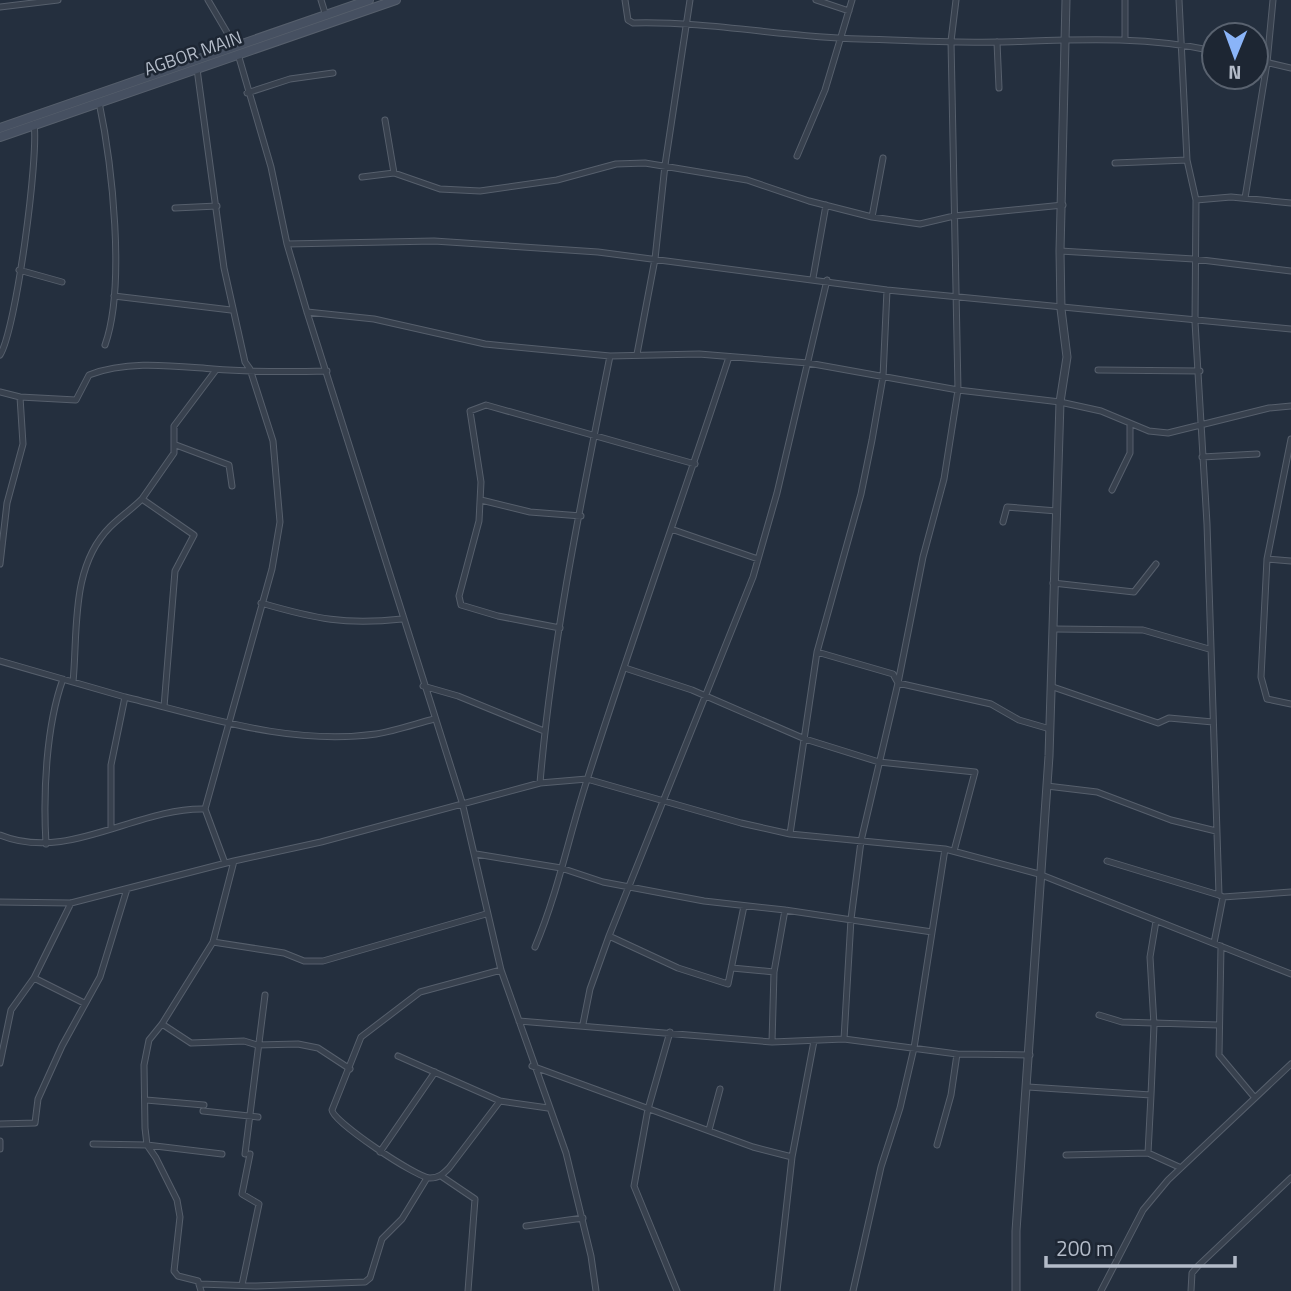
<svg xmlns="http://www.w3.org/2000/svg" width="1291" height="1291" viewBox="0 0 1291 1291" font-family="'Titillium Web',sans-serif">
<rect width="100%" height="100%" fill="#242f3e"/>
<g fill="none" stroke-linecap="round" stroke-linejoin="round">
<defs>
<path id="minor" d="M208 0 235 46
M321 0 326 16
M625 0 628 20 633 23C709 21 784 37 860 39 906 40 952 43 998 42 1071 40 1141 35 1214 51
M816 0 849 11
M1179 0 1187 160 1196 200 1195 322 1207 524 1219 895 1223 897 1214 943
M0 7 58 0
M1125 38V0
M997 42 999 88
M238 54 271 167 287 244 307 312 462 802 501 970 566 1153 591 1256 596 1291
M1256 60 1291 68
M247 93 290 79 333 73
M99 102C112 164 126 286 105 345
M385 120 394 173
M797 156 825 90 852 0
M1115 163 1187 160
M362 177 394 173 440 189 480 191 557 180 616 164 645 163 747 180 809 201 872 217 920 224 954 216 1063 205
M1245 198 1267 63 1273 0
M1196 200 1231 197 1291 203
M175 208 217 206
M872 217 883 158
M287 244 434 241 598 252 887 290 1291 329
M1060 251 1194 259 1291 271
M19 270 62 282
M813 278 826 205
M114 296 231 310
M307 312 374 319 485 344 610 356 699 354 808 363 958 390 1060 402 1101 411 1149 431 1168 433 1269 408 1291 406
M637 354 655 259 665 165 690 0
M0 355C16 330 39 156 34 124
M1098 370 1200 371
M0 392 20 397 76 400 89 375C128 360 172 366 213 369 250 372 290 372 327 371
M1291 439 1267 559 1291 561
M176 445 229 465 232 486
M1202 457 1257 454
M1112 490 1130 453V425
M142 499 174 453V426L216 370
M481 500 530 512 581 516
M1003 522 1007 507 1057 511
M671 529 758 559
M1267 559 1261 677 1267 699 1291 704
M0 564 7 503 23 444 20 397
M1053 583 1134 592 1156 564
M261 603C316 619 345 625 402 619
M560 628 498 616 461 605 459 596 479 521 481 482 470 411 486 405 695 464
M1054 629 1143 630 1209 649
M817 652 893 674 898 683 991 704 1019 720 1050 729
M0 661 125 697
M625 668 692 690 805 739 879 762 975 772 954 851
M73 682C78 632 70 567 110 527 120 517 132 509 142 499L194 535 175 571 164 707
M423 686 458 696 544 731
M1053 687 1158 723 1169 718 1213 722
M540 783C552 640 582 497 610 356
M1047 786 1097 792 1171 820 1216 831
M205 809 225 863
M111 829V765L125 697C207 717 291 746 376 734 395 731 415 724 434 719
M790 834 817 652 861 494 872 440 883 377 887 290
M0 835C68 863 137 807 205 809L272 569 280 522 273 441 250 369 245 362 224 268 197 69
M46 844C43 794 46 726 63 679
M476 854 561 868 603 882 704 901 785 910 932 932
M1107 861 1219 895
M1223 897 1291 892
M0 902 71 903 234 861 321 842 540 783 587 779 741 823 790 834 945 849 1039 874 1291 974
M609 936 678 968 728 984 744 906
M213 942 284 953 304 961H323L486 914
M1221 946 1219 1055 1255 1098
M535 947C558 893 569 835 587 780 632 638 683 498 729 357
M732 968 774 972
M34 978 84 1003
M1099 1015 1122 1022 1218 1025
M519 1021 772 1042 844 1039 957 1054 1030 1055
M162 1024 191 1043 244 1041 257 1045 298 1044 318 1048 350 1069
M583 1024 590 989 609 936 753 577 777 493 827 280
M670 1032 648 1109 634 1186 677 1291
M844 1039 851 919 861 841 898 683 923 557 944 479 958 390 951 41 956 0
M772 1042 774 972 785 910
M398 1056 500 1101 548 1108
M0 1063 11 1010 34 978 71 903
M532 1066 753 1147 792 1157
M1028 1087 1151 1095 1154 1025 1150 957 1156 921
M146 1100 204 1105
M500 1101 449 1168C443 1174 439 1178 430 1178 417 1178 333 1122 332 1110L361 1037 420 992 501 970
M203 1111 258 1117
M0 1124 35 1123 38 1099 62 1046 100 977 127 889
M709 1130 720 1089
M0 1141V1149
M93 1144 147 1145 222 1154
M937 1145 951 1095 957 1054
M380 1152 435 1072
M1148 1153 1151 1095
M245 1154 265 995
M1066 1155 1148 1153 1179 1167
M441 1176 475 1199 468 1291
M526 1226 583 1218
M200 1284 256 1286 365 1282 370 1278 382 1239 402 1219 427 1178
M242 1285 259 1204 242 1194 250 1154
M201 1291 198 1281 178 1276 174 1271 180 1217 177 1200 156 1158 147 1145 145 1128 144 1065 149 1040 162 1024 213 942 234 861
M777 1291 792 1157 814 1041
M853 1291 881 1167 900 1108 914 1048 945 849
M1101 1291 1143 1210 1168 1180 1291 1064
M1191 1291 1192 1273 1198 1266 1291 1178"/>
<path id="tertiary" d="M1016 1291V1231L1049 756 1060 402 1067 357 1061 309 1060 251 1066 0"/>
<path id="secondary" d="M0 128 369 0
M0 137 396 0"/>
</defs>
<use href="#minor" stroke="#565f6c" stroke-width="7"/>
<use href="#tertiary" stroke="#565f6c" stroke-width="9"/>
<use href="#secondary" stroke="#565f6c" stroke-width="10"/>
<use href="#minor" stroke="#38414e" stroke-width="5"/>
<use href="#tertiary" stroke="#38414e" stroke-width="7"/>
<use href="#secondary" stroke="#465061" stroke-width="8"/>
</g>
<g text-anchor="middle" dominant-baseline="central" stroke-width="5" stroke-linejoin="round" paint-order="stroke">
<g font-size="18" fill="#b4bcc9" stroke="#1d2633">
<text transform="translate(193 53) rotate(-19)">AGBOR MAIN</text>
</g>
</g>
<g transform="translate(1235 56) rotate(181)"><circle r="33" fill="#1d2633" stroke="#59626f" stroke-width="2"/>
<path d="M0-5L12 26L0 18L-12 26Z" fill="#8ab4f8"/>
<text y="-10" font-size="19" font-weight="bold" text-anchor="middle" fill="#b4bcc9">N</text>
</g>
<path d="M1046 1256v10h189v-10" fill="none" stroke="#b4bcc9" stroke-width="3.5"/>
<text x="1056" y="1256" font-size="21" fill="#b4bcc9" stroke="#1d2633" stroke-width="5" paint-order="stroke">200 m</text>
</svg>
